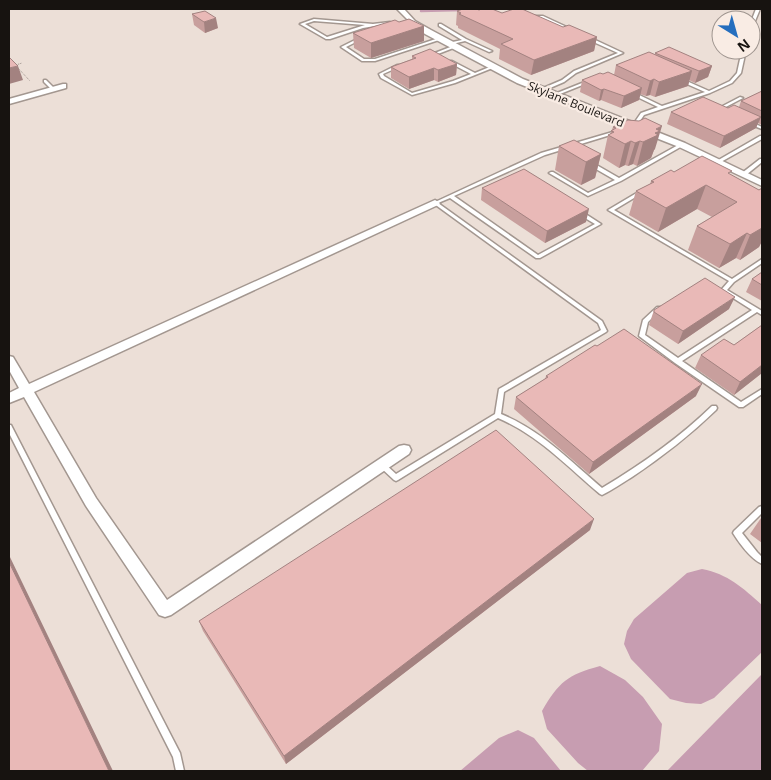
<svg xmlns="http://www.w3.org/2000/svg" width="771" height="780" viewBox="0 0 771 780" font-family="'Open Sans',sans-serif">
<rect width="100%" height="100%" fill="#ecdfd7"/>
<path fill="#c79db1" d="M702 569C728 574 743 588 762 605V652L714 698 701 704 686 703 670 699 631 659 624 644 627 631 634 619 687 573Z
M600 666 625 680 643 697 662 724 659 751 642 771H588L578 763 547 729 542 711C559 682 567 675 600 666Z
M761 675 762 771H667Z
M518 730 534 738 561 771H460L499 738Z"/>
<g fill="none" stroke-linecap="round" stroke-linejoin="round">
<path stroke="#c79db1" stroke-width="2.5" d="M421 11 463 10"/>
<defs>
<path id="lane" d="M756 9H760L753 26 751 27V22Z
M532 16H543L571 29 568 30 541 18H531L530 17Z
M314 19 373 24 390 22 392 23 363 28 330 39H326L300 24ZM314 21 365 25 327 37 305 24Z
M439 24H441L466 39 492 51 489 52 465 41 448 45V43L462 40 439 26Z
M359 38 362 39 346 47 364 59H375L439 38 442 39 375 61H362L341 47Z
M589 38H591L623 53 576 73 564 82 543 91H541V89L562 80 574 71 618 53 589 40Z
M453 46 456 47 430 57 427 56Z
M742 50H746L741 73 732 83 710 93 644 115 636 127H632V126L641 113 658 107 633 95V93H635L662 106 705 92 680 81V79H682L709 91 730 81 737 73Z
M450 61H452L475 73 492 66 495 67 455 83 412 95 381 78 379 74 397 65H399V67L383 74 384 76 412 93 453 81 471 74 450 63Z
M44 80H46L54 88V90H52L44 82Z
M587 81 590 82 555 96 552 95Z
M740 97 743 98 720 110 717 109Z
M749 122H751L762 127V129L749 124Z
M616 131 620 132 545 155 454 196 538 255 595 224 580 215V213H584L601 224 540 258H536L450 198 438 203 602 321 607 331 606 332 504 392 501 414C542 431 569 460 602 488 642 464 679 438 712 406H716L717 408 716 410C690 435 662 457 632 477 622 483 612 490 602 495L600 494C567 466 538 435 498 418L398 480 396 481 394 480 380 467 379 465 380 463 382 462 384 463 396 474 495 414 499 389 601 330 598 323 433 203 541 153Z
M760 136H762V139L719 163 715 162Z
M680 144 684 145 621 181 588 196 549 173 551 172H553L588 193 615 180 589 165V163H593L619 178Z
M760 159H762V162L746 175H742V173Z
M640 191H644V192L614 210 732 279 762 259V263L734 282 727 290 762 311V315L757 312 682 361 741 402 762 389V394L743 407H739L675 363 639 336 643 320 657 307H661L662 308 648 322 645 335 678 358 752 310 722 291 721 290 722 289 729 281 608 210Z
M9 425H11L12 427 180 753 184 771H176L173 757 9 433Z
M762 506V513L742 533 757 552 762 557V564C750 558 740 544 733 533L734 531 759 507Z"/>
<path id="street" d="M397 9H404L415 21 431 30 523 79 685 143 762 180V186L679 147 517 83 425 34 411 23Z
M63 84H66V88L9 104V99Z
M435 200 440 203 438 205 34 392 96 498 167 600 399 446 404 445 409 446 411 450 409 454 171 615 165 617 159 615 86 506 24 397 9 403V393L19 388 9 370V356L13 357 29 384Z"/>
</defs>
<use href="#lane" stroke="#a39790" stroke-width="3"/>
<use href="#street" stroke="#a39790" stroke-width="3"/>
<path stroke="#9d938d" stroke-width="1" stroke-dasharray="1 1" stroke-linecap="butt" d="M16 65 22 63
M18 68 30 81"/>
<use href="#lane" fill="#fff" fill-rule="evenodd"/>
<use href="#street" fill="#fff" fill-rule="evenodd"/>
</g>
<path fill="#c89f9d" d="M479 10 502 13 563 27 597 37 594 51 531 75 499 59 500 49 458 28V26L456 25 457 11Z
M192 14 218 28 205 33 194 25Z
M399 22 424 26V41L371 58 354 48 353 33Z
M655 53 712 66 708 77 695 83 689 80 688 86 655 97 650 95 646 96 640 94 639 100 621 108 601 100 599 101 580 92 582 80 603 74 614 75 616 65 655 55Z
M412 56 457 64 456 75 438 82 434 80 409 89 391 78V67L412 59Z
M762 91V125L758 123 756 128 720 148 667 124 671 112 739 107 741 101Z
M639 121 655 149 654 150 651 158 637 166 633 164 628 166 625 165 619 168 603 158 608 135 610 134 613 127Z
M559 146 601 154 595 178 581 185 555 170Z
M674 172 730 175 759 190 762 188V241L759 247 740 260 736 258 719 268 688 250 697 226 712 217 697 209 658 232 629 215 636 191 650 184 651 181Z
M482 188 586 222 545 243 481 200Z
M762 272V301L746 292 752 279Z
M729 309 678 344 649 325 654 310Z
M762 325V373L734 395 695 368 701 355 734 345Z
M546 376 696 396 589 474 514 409 516 397 545 379Z
M761 518H762V543L750 534Z
M590 530 286 764 203 631 199 621Z"/>
<path fill="#a38280" d="M216 18 218 28 205 33 204 22Z
M424 26V41L371 58V43Z
M597 37 594 51 531 75 534 60Z
M457 64 456 75 438 82V70Z
M18 66 23 80 9 84V68Z
M712 66 708 77 695 83 699 71Z
M434 68V80L409 89V77Z
M692 71 688 86 655 97 659 82Z
M654 79 650 95 646 96 650 81Z
M642 88 639 100 621 108 624 96Z
M604 89 601 100 599 101 601 90Z
M761 117 756 128 720 148 724 136Z
M662 126 655 149 654 150 651 158 637 166 643 142 656 129Z
M631 141 625 165 619 168 625 144Z
M640 141 633 164 628 166 635 143Z
M601 154 595 178 581 185 586 162Z
M706 185 697 209 658 232 666 208Z
M589 209 586 222 545 243 547 231Z
M762 228V241L759 247 740 260 750 235Z
M747 233 736 258 719 268 730 244Z
M735 297 729 309 678 344 683 331Z
M762 365V373L734 395 740 382Z
M702 384 696 396 589 474 593 462Z
M594 519 590 530 286 764 284 756Z
M9 555 113 771H109L9 562Z"/>
<path fill="#e9b9b7" stroke="#a38280" d="M463 9H476L479 10 482 9H492L502 13 514 9H522L563 27 569 25 597 37 534 60 501 44 513 39 459 14 461 13 457 11Z
M205 11 216 18 204 22 192 14Z
M409 19 424 26 371 43 353 33 395 20 399 22Z
M669 47 712 66 699 71 655 53Z
M430 49 457 64 438 70 434 68 409 77 391 67 416 58 412 56Z
M649 52 692 71 659 82 654 79 650 81 616 65Z
M9 57 18 66 9 68Z
M608 72 642 88 624 96 604 89 601 90 582 80 600 73 603 74Z
M762 91V111L741 101Z
M703 97 728 108 734 105 761 117 724 136 671 112Z
M645 118 662 126 656 129 660 131 655 133 658 135 643 142 640 141 635 143 631 141 625 144 608 135 614 132 611 131 616 128 613 127 628 120 639 121Z
M574 140 601 154 586 162 559 146Z
M702 156 732 171 728 173 759 190 762 188V228L750 235 747 233 730 244 697 226 737 202 706 185 666 208 636 191 654 182 651 181 671 170 674 172Z
M524 169 589 209 547 231 482 188Z
M762 272V285L752 279Z
M705 278 735 297 683 331 654 312V310Z
M762 325V365L740 382 701 355 724 339 734 345Z
M624 329 702 384 593 462 516 397 548 377 546 376 595 345 597 346Z
M496 430 594 519 284 756 199 621Z
M9 562 109 771H9Z"/>
<g text-anchor="middle" dominant-baseline="central" stroke-width="4.5" stroke-linejoin="round" paint-order="stroke">
<g font-size="12" fill="#171310" stroke="#f9ece4">
<text transform="translate(576 104) rotate(22)">Skylane Boulevard</text>
</g>
</g>
<rect width="771" height="780" fill="none" stroke="#171310" stroke-width="20"/>
<g transform="translate(736 35) rotate(143)"><circle r="24" fill="#f9ece4" stroke="#9f958f"/>
<path d="M0-4L9 19L0 12L-9 19Z" fill="#256ebe"/>
<text y="-8" font-size="14" font-weight="bold" text-anchor="middle" fill="#171310">N</text>
</g>
</svg>
